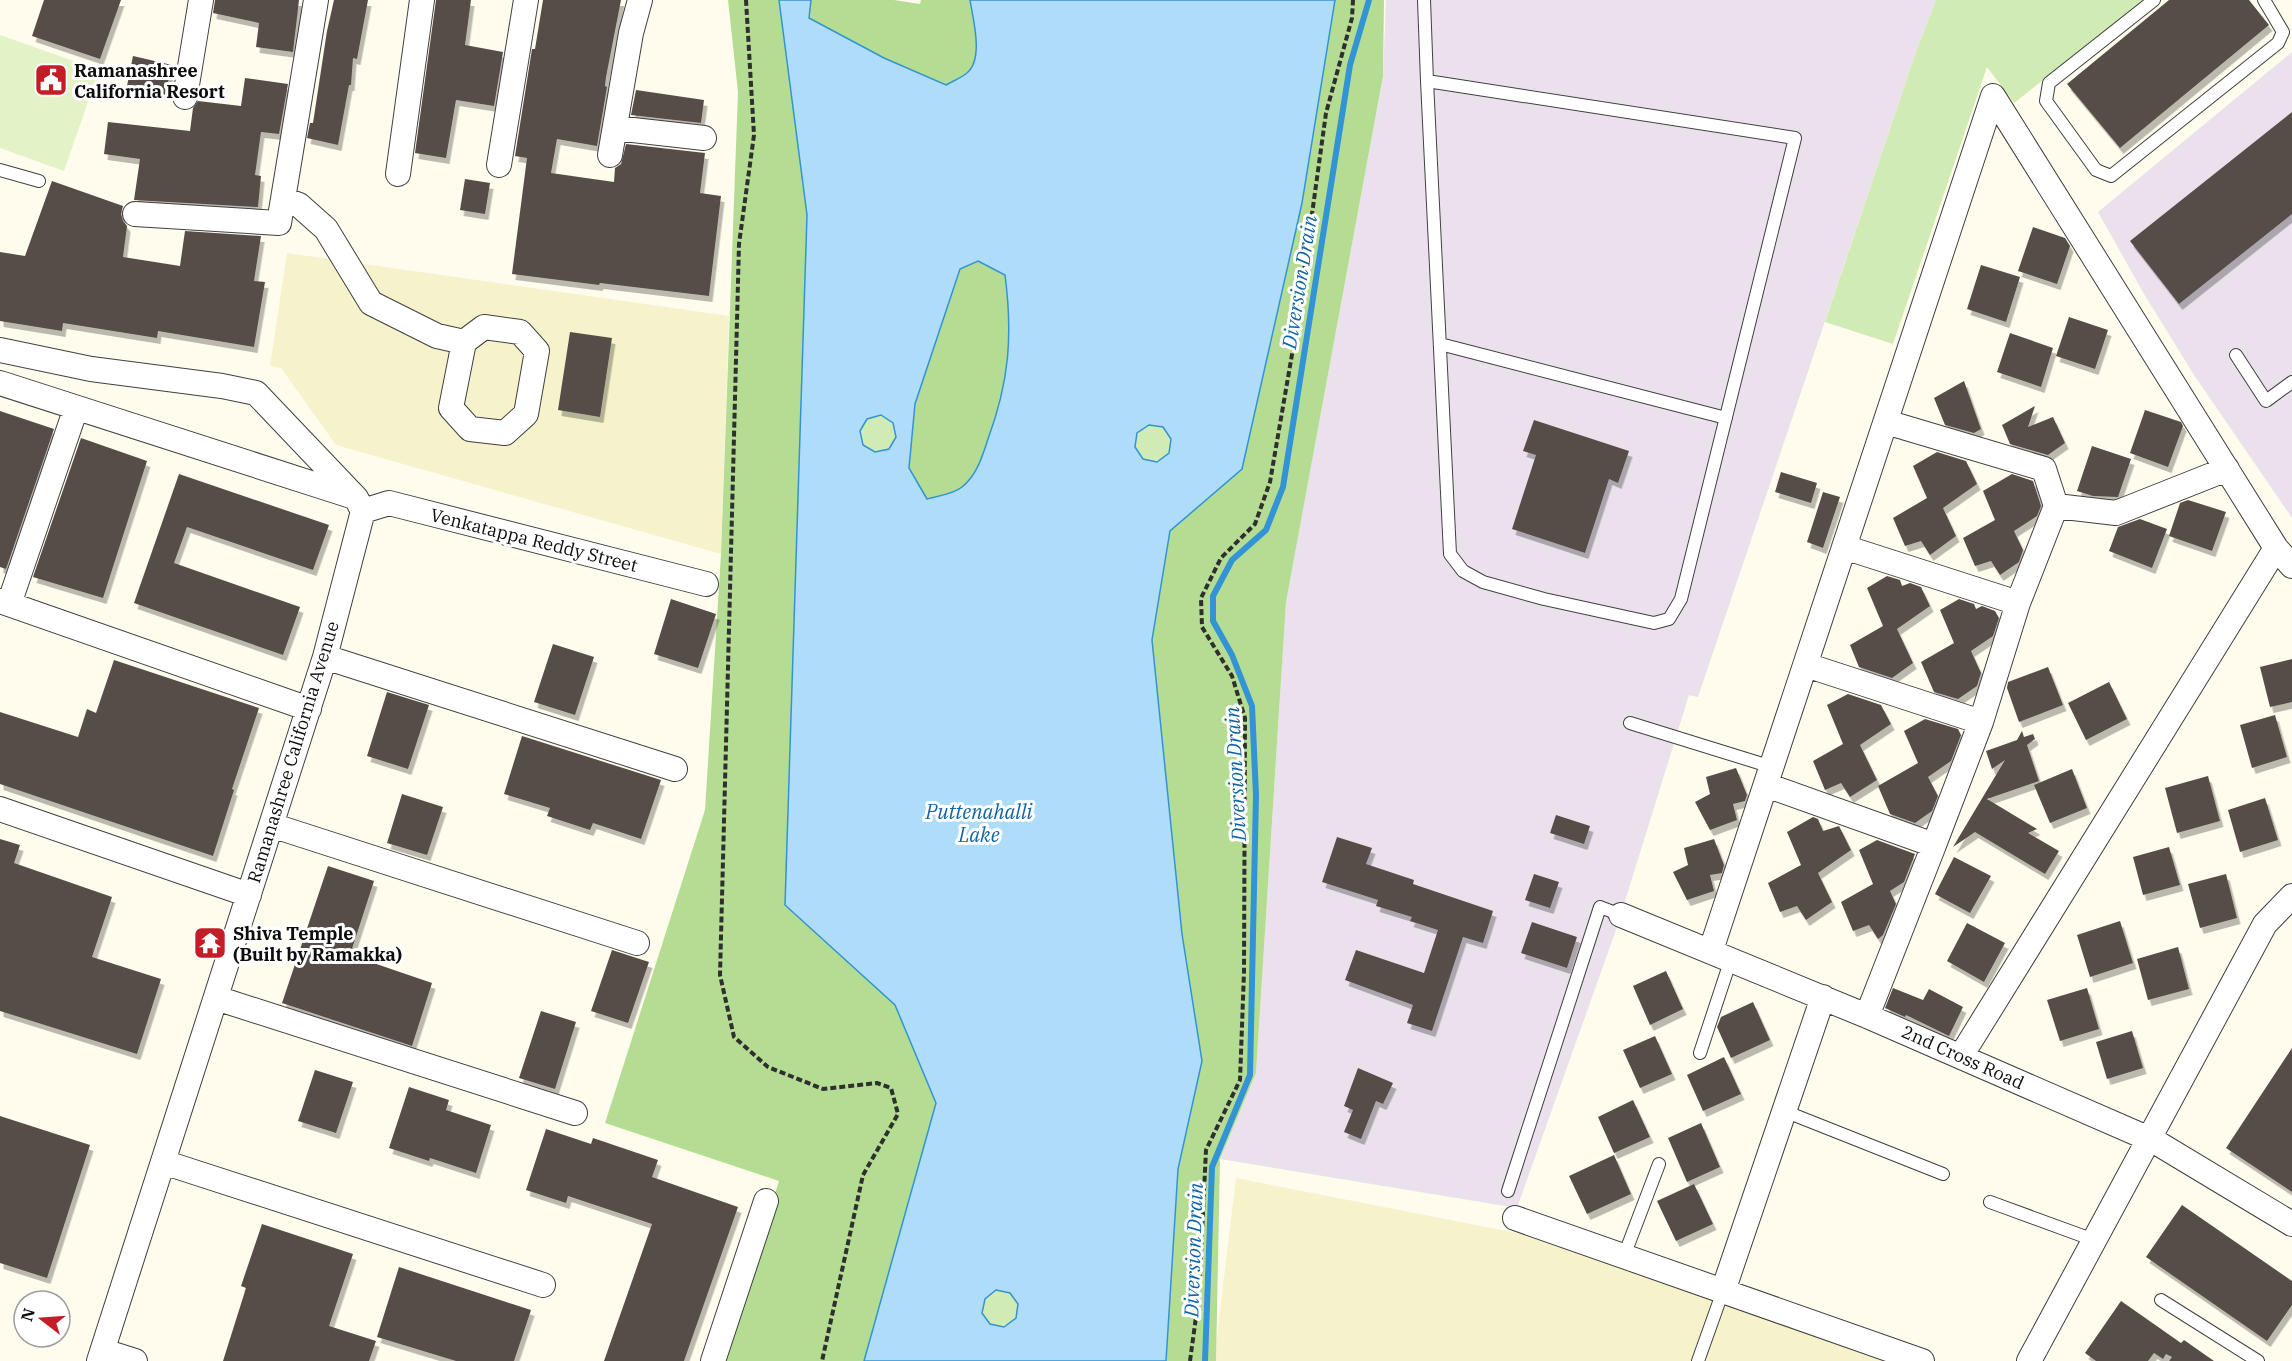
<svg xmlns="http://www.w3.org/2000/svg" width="2292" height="1361" viewBox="0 0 2292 1361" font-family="'IBM Plex Serif',serif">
<defs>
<filter id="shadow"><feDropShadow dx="3.5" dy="6" stdDeviation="0" flood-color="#0004"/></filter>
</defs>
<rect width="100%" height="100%" fill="#fffbed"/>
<path fill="#ebe1ec" d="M1386 0H1936L1916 52 1698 697 1689 695 1617 927 1517 1208 1220 1159 1256 1073 1286 601 1383 76Z
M2292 52V518L2194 375 2144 294 2098 212Z"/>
<path fill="#f6f3cc" d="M287 253 729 316 721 554 336 445 281 368 270 366Z
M1236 1178 1527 1235 1892 1361H1214Z"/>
<path fill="#d1ebb5" d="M1936 0H2144L2014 103 1987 67 1893 344 1825 322 1916 52Z
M860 434a18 18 0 1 1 36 0a18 18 0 1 1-36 0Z
M1135 443a18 18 0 1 1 36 0a18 18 0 1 1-36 0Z
M982 1308a18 18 0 1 1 36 0a18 18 0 1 1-36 0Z"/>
<path fill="#b4dd93" d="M728 0H779L807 215 785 904 895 1005 936 1103 864 1361H722L779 1181 605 1123 705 810 721 554 738 92Z
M811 0H894L920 4 921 0H970C973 19 984 59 967 73 961 78 953 81 946 85L884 58 809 18Z
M1335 0H1384L1383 76 1286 602 1256 1073 1220 1159 1216 1361H1166L1178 1169 1202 1061 1182 934 1152 640 1170 531 1242 469 1302 203Z
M978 261 1005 275C1014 339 1008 383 987 444 981 460 976 476 962 488 954 494 937 496 927 499L909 469 915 404 960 269Z"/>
<path fill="#e3f2c7" d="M0 35 99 70 64 171 0 148Z"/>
<path fill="#afddf9" stroke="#3294d4" stroke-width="1.5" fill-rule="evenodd" d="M779 0H811L809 18 884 58 946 85C953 81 961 78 967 73 984 59 973 19 970 0H1335L1302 203 1242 469 1170 531 1152 640 1182 934 1202 1061 1178 1169 1166 1361H864L936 1103 895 1005 785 905 807 215ZM978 261 1005 275C1013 336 1009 382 988 439 982 457 977 475 962 487 954 494 937 496 927 499L909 468 915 404 960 269ZM881 415 893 423 896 437 889 449 875 452 863 445 860 431 867 419ZM1149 425 1163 427 1171 439 1169 453 1157 462 1143 459 1135 447 1137 433ZM996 1290 1010 1293 1018 1304 1016 1318 1004 1327 990 1324 982 1313 985 1299Z"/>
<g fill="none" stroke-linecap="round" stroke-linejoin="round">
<path stroke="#3294d4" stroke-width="6" d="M1205 1361 1212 1167 1250 1075 1256 795 1252 706 1232 655 1213 621V596L1232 560 1266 530 1283 487 1350 65 1369 0"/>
</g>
<path fill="#564e49" filter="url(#shadow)" d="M44 0H121L100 59 32 36Z
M215 0H299L293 52 256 47 259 23 213 13Z
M334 0H368L357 59 353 58 351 85H349L338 145 307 138 310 123H313L327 31Z
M436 0H471L465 45 503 52 494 106 456 100 446 158 415 153Z
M543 0H621L606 77 605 86 607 87 597 146 557 139 551 173 614 182 615 168 621 164 626 144 705 153 700 193 721 196 709 296 600 283 599 285 512 274 527 158 515 156 532 49H535Z
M2169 0H2249L2269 25 2120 148 2067 84Z
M133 56 172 65 165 95 127 86Z
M245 78 288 84 279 134 261 132 255 175 261 176 258 207 134 200 140 159 104 154 108 122 190 131 193 108 198 101 241 106Z
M636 90 704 100 701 123 631 115Z
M2292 112V214L2179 304 2130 241Z
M465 179 490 183 485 214 460 210Z
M52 181 123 206 121 214 123 221 127 226 123 257 180 266 185 231 261 236 254 281 265 282 254 347 158 331 157 338 63 323 62 331 0 321V252L25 256Z
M2033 227 2065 238 2070 246 2057 284 2018 271Z
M1981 265 2020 277 2006 322 1967 309Z
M2069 317 2108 330 2095 369 2056 356Z
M570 332 612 338 600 417 558 410Z
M2010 333 2053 348 2041 387 1997 372Z
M1964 381 1981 429 1974 433 1945 425 1934 398Z
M2035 406 2028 427 2053 417 2065 443 2048 455 2010 444 2002 425Z
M2145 410 2181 422 2183 426 2168 467 2130 453Z
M0 411 54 429 6 569 0 567Z
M1534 420 1629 451 1618 483 1609 479 1585 553 1512 529 1536 455 1523 451Z
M81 438 147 461 103 598 33 577Z
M2092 446 2131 459 2118 497 2093 496 2077 491Z
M1937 452 1966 461 1977 484 1943 508 1956 536 1930 555 1921 541 1905 546 1893 518 1927 498 1913 466Z
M1781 472 1817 483 1811 503 1775 492Z
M179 474 329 525 313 570 187 527 174 563 300 607 283 655 134 603Z
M2012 474 2033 481 2041 506 2037 516 2014 531 2023 550 2019 562 2000 575 1991 561 1975 566 1963 538 1995 520 1983 491Z
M1823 492 1840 497 1823 548 1807 542Z
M2188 500 2226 512 2212 551 2169 536 2180 503Z
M2140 519 2167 529 2152 568 2109 551 2118 527Z
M1887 576 1900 580 1902 586 1910 583 1921 587 1930 606 1897 629 1913 663 1892 678 1859 667 1850 645 1883 626 1867 588Z
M671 599 716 614 698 668 654 654Z
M1959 599 1974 604 1976 609 1982 606 1995 611 1999 618 1993 636 1971 651 1981 673 1977 686 1958 699 1934 692 1921 662 1954 643 1940 610Z
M553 644 594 657 575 715 534 702Z
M2292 659V702L2270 707 2260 667Z
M114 660 259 708 232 789 234 790 213 856 0 784V712L78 737 87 709 96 713Z
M2048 667 2063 705 2019 722 2007 688 2008 682Z
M2109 682 2127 719 2086 740 2068 703Z
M387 692 429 705 408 769 367 756Z
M1848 694 1881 705 1891 724 1860 745 1877 780 1850 797 1841 783 1825 790 1813 761 1843 744 1827 705Z
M2275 715 2287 757 2252 768 2240 725Z
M1925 719 1958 729 1961 735 1951 761 1928 777 1938 796 1932 811 1915 823 1890 814 1878 786 1918 763 1904 731Z
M2022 731 2024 737 2033 734 2035 739 2027 745 2039 781 1987 799 2037 829 2028 833 2059 851 2045 874 1975 832 1953 847 2005 760 1992 769 1986 751 2017 740Z
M522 736 661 780 641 839 593 823 590 830 547 816 550 808 504 794Z
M1736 768 1747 795 1745 801 1733 804 1737 820 1710 830 1695 802 1710 794 1706 777Z
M2072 769 2087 808 2050 823 2034 785Z
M2208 776 2220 821 2177 833 2165 788Z
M402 794 443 807 427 855 387 843Z
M2265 798 2278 840 2240 852 2228 810Z
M1556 815 1590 826 1584 844 1550 833Z
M1813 817 1818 819 1823 831 1839 826 1851 850 1818 873 1832 902 1806 920 1797 906 1780 912 1768 883 1801 865 1787 832Z
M1337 837 1372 848 1366 864 1414 880 1413 884 1493 911 1483 943 1463 937 1432 1031 1407 1023 1413 1005 1345 980 1356 950 1424 973 1438 930 1410 921 1412 917 1376 906 1378 900 1322 882Z
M0 839 20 845 14 863 112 897 92 957 161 979 137 1054 0 1011Z
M1714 839 1724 865 1722 873 1710 875 1714 891 1687 900 1673 872 1688 865 1684 848Z
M1877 840 1915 854 1904 882 1890 891 1896 904 1883 935 1878 939 1869 925 1853 931 1841 902 1873 884 1859 850Z
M2169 847 2180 885 2143 895 2133 857Z
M1954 857 1991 876 1970 913 1935 894Z
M328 866 374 881 350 955 432 983 412 1046 282 1003Z
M1534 874 1559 882 1550 908 1525 900Z
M2226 874 2237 918 2200 928 2188 884Z
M2120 921 2133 963 2090 977 2077 935Z
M1532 922 1577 937 1567 968 1521 953Z
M1967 923 2005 943 1984 982 1947 961Z
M2178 947 2189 989 2148 1000 2137 959Z
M612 950 649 962 628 1023 591 1011Z
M1666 971 1683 1009 1650 1025 1633 986Z
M1893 988 1923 1000 1929 989 1963 1007 1949 1036 1906 1015 1905 1017 1885 1008Z
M2087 988 2099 1029 2060 1041 2047 1000Z
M1753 1002 1770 1040 1731 1058 1717 1027 1721 1017Z
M541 1011 576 1022 555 1089 519 1078Z
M2132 1031 2143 1068 2107 1079 2096 1042Z
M1655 1036 1672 1074 1640 1088 1623 1050Z
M2292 1048V1192L2226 1148Z
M1724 1057 1741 1094 1703 1111 1687 1075Z
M1358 1068 1393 1083 1383 1104 1376 1101 1361 1139 1344 1132 1353 1110 1344 1106Z
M315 1070 353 1082 336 1133 298 1121Z
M409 1087 449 1100 446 1110 491 1125 476 1173 430 1158 429 1161 389 1148Z
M1633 1100 1650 1137 1614 1153 1598 1117Z
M0 1116 90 1145 47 1278 0 1263Z
M1701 1123 1720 1167 1687 1182 1668 1138Z
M546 1129 591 1144 593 1138 658 1160 652 1177 738 1207 684 1361H604L652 1224 568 1196 566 1203 526 1190Z
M1614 1155 1631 1194 1587 1214 1569 1176Z
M1694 1184 1713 1224 1676 1241 1657 1201Z
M2182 1205 2292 1281V1305L2267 1341 2146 1257Z
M262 1224 353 1254 329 1326 376 1341 369 1361H223L246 1288 241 1286Z
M399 1267 531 1310 514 1361H456L377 1337Z
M2121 1301 2181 1343 2184 1340 2214 1361H2169L2172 1357 2166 1354 2163 1359 2154 1353 2148 1361H2096L2085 1353Z"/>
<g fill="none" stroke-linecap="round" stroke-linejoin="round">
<defs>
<path id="lane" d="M1424 0 1427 81 1795 138 1681 599 1669 619 1654 623 1544 599 1483 582 1463 571 1450 554 1427 81
M2154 0 2049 83 2046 101 2096 170 2111 176 2278 43 2283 32 2264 0
M0 170 39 181
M1440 344 1726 418
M2236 355 2266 401 2292 382
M1630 723 1772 767
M1700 1053 1731 959
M1784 1111 1943 1174
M1508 1191 1600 907 1621 915
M1990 1202 2094 1240
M1624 1256 1659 1164
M2161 1300 2258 1361
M1698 1361 1723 1291"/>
<path id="street" d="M185 97 201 0
M615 128 704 138
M610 155 631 33 640 0
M499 165 526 0
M398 174 422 0
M283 199 299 205 326 229 371 303 437 336 464 342 451 408 470 429 505 433 526 414 537 351 520 332 484 327 464 342
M135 214 279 223 316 0
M0 350 91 369 222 386 256 393 356 498 363 511 325 657 99 1361
M0 383 351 496
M1886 422 2044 469 2056 506
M363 511 389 503 706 584
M1844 547 2018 603 2056 506 2116 513 2227 469
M0 601 309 709
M9 604 76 408
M325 657 675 769
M1806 665 1981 722
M1766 785 1934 845 1981 722 2018 603
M0 809 249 895
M271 825 637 943
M1621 915 1867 1016 2154 1141 2292 1224
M1711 950 1993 96 2276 548 2292 566
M216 998 575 1113
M1867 1016 1934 845
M1961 1056 2276 548
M163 1162 543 1285
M1515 1218 1922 1361
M1723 1291 1823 997
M103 1351 135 1361
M713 1361 766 1201
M2029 1361 2265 924 2292 896"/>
</defs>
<use href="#lane" stroke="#404040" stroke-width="14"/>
<use href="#street" stroke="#404040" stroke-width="26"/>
<path stroke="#2f2f2f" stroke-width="4" stroke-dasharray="6 3" stroke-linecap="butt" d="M746 0 754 135 739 244 720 975 734 1037 768 1067 823 1089 877 1083 891 1088 898 1114 863 1175 822 1361
M1190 1361 1199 1295 1206 1150 1240 1080 1244 972 1245 718 1232 676 1202 627 1201 598 1221 558 1255 524 1270 482 1295 337 1326 113 1352 18 1353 0"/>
<use href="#lane" stroke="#fff" stroke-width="12"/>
<use href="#street" stroke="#fff" stroke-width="24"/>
</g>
<defs>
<symbol id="civic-square" viewBox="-11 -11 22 22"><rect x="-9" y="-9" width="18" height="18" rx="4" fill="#c31e27" stroke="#fff"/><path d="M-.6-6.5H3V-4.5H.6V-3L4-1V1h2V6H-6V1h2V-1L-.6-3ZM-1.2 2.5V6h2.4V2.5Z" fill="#fff"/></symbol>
<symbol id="temple-square" viewBox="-11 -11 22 22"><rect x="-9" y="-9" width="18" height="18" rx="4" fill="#c31e27" stroke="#fff"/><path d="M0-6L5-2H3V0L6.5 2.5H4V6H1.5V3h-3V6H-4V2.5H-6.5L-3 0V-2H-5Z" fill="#fff"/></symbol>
</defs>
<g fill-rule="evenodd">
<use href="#civic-square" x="32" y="61" width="38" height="38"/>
<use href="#temple-square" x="191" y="924" width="38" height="38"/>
</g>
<g text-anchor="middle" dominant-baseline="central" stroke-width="6" stroke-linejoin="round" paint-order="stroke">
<g font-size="18" font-weight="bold" fill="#0d0d0d" stroke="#fff" text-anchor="start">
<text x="74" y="70">Ramanashree<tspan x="74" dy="21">California Resort</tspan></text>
<text x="233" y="933">Shiva Temple<tspan x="233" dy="21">(Built by Ramakka)</tspan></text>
</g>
<g font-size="18" fill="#0d0d0d" stroke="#fff">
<text transform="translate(534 540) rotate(14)">Venkatappa Reddy Street</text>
<text transform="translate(293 752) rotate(-73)">Ramanashree California Avenue</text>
<text transform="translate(1963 1057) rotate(24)">2nd Cross Road</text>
</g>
<g font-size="20" font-style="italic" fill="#1064a5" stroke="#fff">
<text transform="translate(1299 282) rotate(-81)">Diversion Drain</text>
<text transform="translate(1235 774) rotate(-93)">Diversion Drain</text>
<text x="979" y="811">Puttenahalli<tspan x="979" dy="23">Lake</tspan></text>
<text transform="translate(1193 1250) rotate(-88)">Diversion Drain</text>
</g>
</g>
<g transform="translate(42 1319) rotate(287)"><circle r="28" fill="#ffffff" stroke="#9e9e9e" stroke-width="1.5"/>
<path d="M0-4.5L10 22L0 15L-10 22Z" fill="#c31e27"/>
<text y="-9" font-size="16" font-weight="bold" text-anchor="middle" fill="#0d0d0d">N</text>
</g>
</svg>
